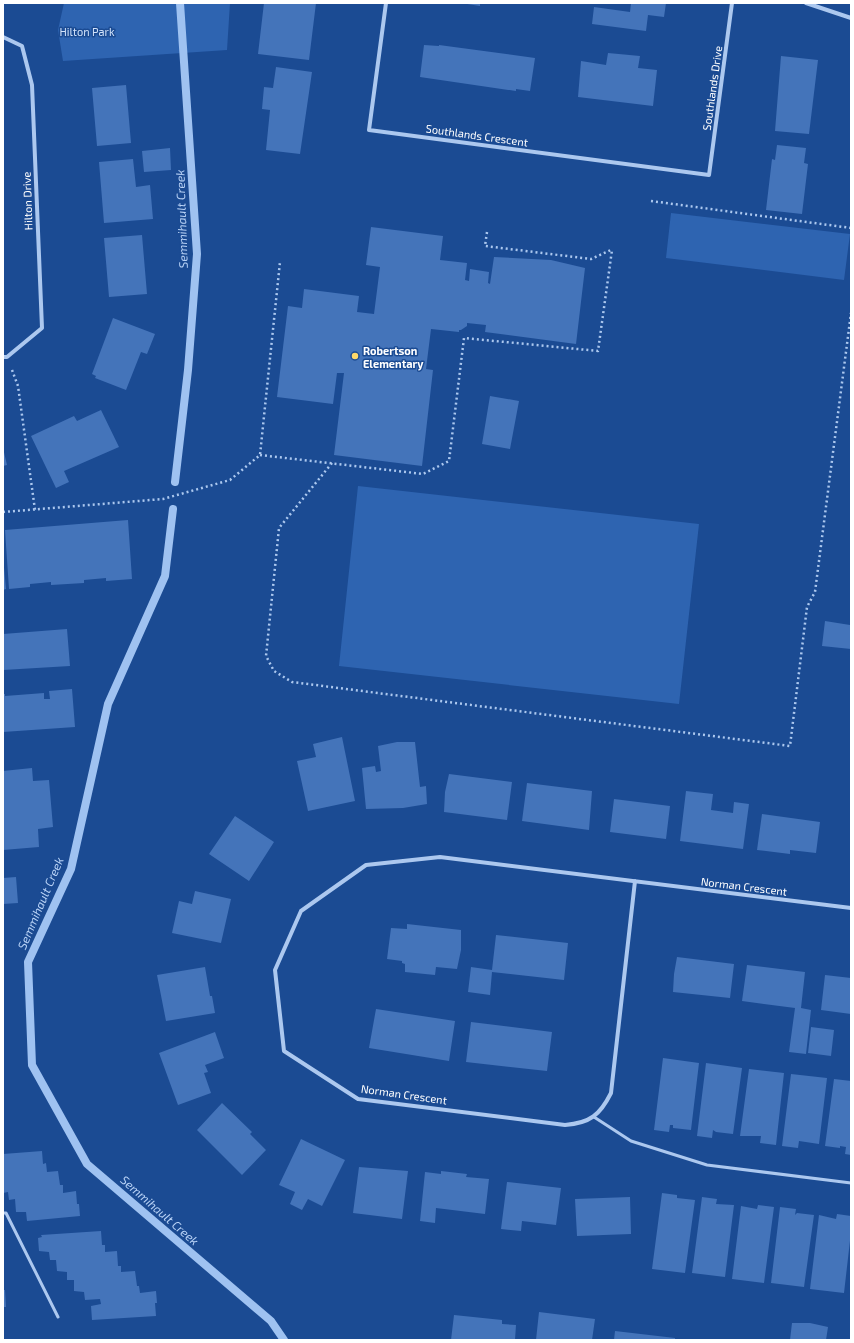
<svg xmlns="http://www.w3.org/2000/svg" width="854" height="1343" viewBox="0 0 854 1343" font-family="'Exo 2',sans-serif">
<rect width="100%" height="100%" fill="#1b4b93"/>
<path fill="#2e64b1" d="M64 3H230L227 50 63 61 58 30Z
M671 213 850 234 844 280 666 258Z
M358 486 699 524 679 704 339 666Z"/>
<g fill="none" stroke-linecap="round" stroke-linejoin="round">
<path stroke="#9fc2f1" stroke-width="8" d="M175 482 188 370 197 254 180 3
M173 509 165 576 108 704 71 869 28 962 32 1065 87 1164 271 1321 284 1340"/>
</g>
<path fill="#4474ba" d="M264 3H316L309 60 258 54Z
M461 3H480V6Z
M631 3H666L664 17 648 15 646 31 592 24 594 7 630 12Z
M424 45 439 46V45L535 58 530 91 516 89V91L420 77Z
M608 53 640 56 638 68 657 70 653 106 578 97 581 61 606 65Z
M781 56 818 60 809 134 775 131Z
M276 67 312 72 300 154 266 150 270 110 262 109 264 87 273 88Z
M126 85 131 143 97 146 92 88Z
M777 145 806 148 804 163 808 164 802 214 766 210 772 159 775 160Z
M170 148 171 170 144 172 142 151Z
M133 159 136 187 150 185 153 219 104 223 99 162Z
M371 227 443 236 440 260 467 263 465 280 469 281 470 269 489 272 488 283 490 284 494 257 551 260 585 268 576 344 485 332 486 325 467 323V326L461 330H459V332L431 329 426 369 433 370 422 466 334 455 344 373H337L333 404 277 397 288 306 302 308 304 289 359 296 357 312 374 314 380 267 366 265Z
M142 235 147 294 109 297 104 238Z
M113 318 155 334 147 354 141 352 126 390 95 378 96 376 92 374Z
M490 396 519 401 510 449 482 444Z
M101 410 119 447 64 471 69 482 56 488 31 436 74 416 77 421Z
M3 448 7 465 3 466Z
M128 520 132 579 106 581V578L84 580V583L51 585V582L30 584V587L9 589 5 530Z
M3 557 6 589 3 590Z
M825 621 850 625 851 649 822 646Z
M67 629 70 666 3 670V634Z
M72 689 75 727 3 732V694H5V696L44 693V699H50L49 691Z
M342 737 355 801 308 811 297 761 316 757 313 744Z
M397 742H415L420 787 426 786 427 804 403 808 366 809 362 768 375 766 376 772 381 771 378 746Z
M32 768 33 781 49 780 53 827 38 829 39 847 3 850V771Z
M449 774 512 782 507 820 444 812 445 792Z
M527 783 592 791 589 830 522 821Z
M686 791 713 794 711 810 733 813 734 802 749 804 743 849 680 841Z
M614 799 670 806 666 839 610 832Z
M762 814 820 822 816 853 790 850V854L757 850Z
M235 816 274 842 249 881 209 854Z
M16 877 18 903 3 904V878Z
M195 891 231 899 221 943 172 933 179 901 192 904Z
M407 924 461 930V950L457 969 436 967 435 975 405 972V964L402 963V961L387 959 391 928 407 929Z
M496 935 568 943 564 980 492 972 490 995 468 992 471 967 492 970Z
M677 957 734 964 730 998 673 992 674 974Z
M747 965 805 972 801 1008 811 1010 806 1054 789 1052 795 1008 742 1001Z
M205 967 210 996H212L215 1013 166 1021 157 975Z
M825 975 851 978V1014L821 1010Z
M376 1009 455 1021 449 1061 369 1048Z
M471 1022 552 1032 547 1071 466 1062Z
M811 1027 834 1030 831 1056 808 1053Z
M215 1032 224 1058 205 1065 208 1072 204 1073 211 1093 178 1105 159 1053Z
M663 1058 699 1063 691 1130 673 1128V1125H670L669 1132 654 1130Z
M706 1063 742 1068 733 1134 716 1132 713 1130 712 1138 697 1136Z
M749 1069 784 1073 776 1145 760 1143 761 1136H740Z
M791 1074 827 1078 819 1144 799 1141 798 1148 782 1146Z
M834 1079 851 1081V1155L845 1154 846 1147 840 1146V1148L825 1146Z
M222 1103 252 1132 250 1134 266 1150 242 1175 197 1130Z
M301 1139 345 1160 322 1206 308 1199 302 1210 290 1204 295 1192 279 1185Z
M42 1151 43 1164 46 1163 47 1172 58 1171 60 1185H63V1193L76 1191 77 1204H79L80 1216 27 1221 26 1212H16L15 1199 9 1200 8 1192 3 1193V1154Z
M359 1167 408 1171 402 1219 353 1213Z
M441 1171 467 1174 466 1177 489 1179 485 1214 436 1208 435 1223 420 1221 425 1172 441 1174Z
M507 1182 561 1188 556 1225 522 1221 521 1231 501 1229Z
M662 1193 677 1195V1198L695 1200 685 1273 652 1269Z
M630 1197 631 1234 577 1236 575 1199Z
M702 1197 717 1199 716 1204 734 1205 725 1277 692 1273Z
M758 1205 774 1207 764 1283 732 1279 741 1206 757 1209Z
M780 1207 796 1209 795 1215 797 1213 814 1215 804 1287 771 1283Z
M837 1214 851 1216V1232L844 1293 810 1289 819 1215 836 1219Z
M101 1231 102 1245H105V1252L117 1251 118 1266H121V1272L135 1271 137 1286H139L140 1293 156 1291 157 1303H155L156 1316 92 1320 91 1306 101 1304 100 1299 85 1300 84 1292 74 1291V1280H67V1272L57 1271 56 1260H50L49 1252 39 1251 38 1238 42 1237 41 1235Z
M3 1290H5L6 1307H3Z
M539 1312 595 1319 592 1340H536Z
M454 1315 502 1320V1324L516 1325 515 1340H451Z
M792 1323H810L828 1327 826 1340H790Z
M615 1331 675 1338V1340H614Z"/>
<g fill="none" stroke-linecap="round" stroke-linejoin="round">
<path stroke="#acc8ef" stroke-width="2.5" stroke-dasharray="2 3" stroke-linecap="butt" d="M651 201 851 228
M487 232 485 246 591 259 611 250
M12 370 18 386 35 510
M260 455 423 474 449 461 464 338 598 351 612 250
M332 463 279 528 266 656 274 671 292 682 790 746 807 607 815 592 851 313
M3 512 163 499 230 480 260 455 280 262"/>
<path stroke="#acc8ef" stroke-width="3" d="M594 1117 631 1141 707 1165 851 1183
M3 1213H6L58 1317"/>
<path stroke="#acc8ef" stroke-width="4" d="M386 3 369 130 709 175 732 3
M806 3 851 18
M3 37 22 46 32 85 42 328 7 357H3
M635 881 611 1093C600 1115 590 1123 565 1125L358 1099 284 1051 275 970 301 911 366 865 440 857 851 908"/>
</g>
<circle fill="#ffd96a" stroke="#1b4b93" stroke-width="1.5" cx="355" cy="356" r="4"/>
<g text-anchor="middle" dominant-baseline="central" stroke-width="3" stroke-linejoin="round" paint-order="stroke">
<g font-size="11" fill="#d2e3fb" stroke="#1b4b93">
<text x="87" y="31">Hilton Park</text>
</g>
<g font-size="11" fill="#fff" stroke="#1b4b93">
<text transform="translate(712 88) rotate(-82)">Southlands Drive</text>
<text transform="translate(477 135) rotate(8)">Southlands Crescent</text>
<text transform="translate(27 201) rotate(-92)">Hilton Drive</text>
<text transform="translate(744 886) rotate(7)">Norman Crescent</text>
<text transform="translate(404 1094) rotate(8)">Norman Crescent</text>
</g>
<g font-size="11" font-weight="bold" fill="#fff" stroke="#1b4b93" text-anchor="start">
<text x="363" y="350">Robertson<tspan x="363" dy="13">Elementary</tspan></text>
</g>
<g font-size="12" font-style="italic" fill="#b8d2f6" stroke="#1b4b93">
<text transform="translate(181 219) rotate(-92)">Semmihault Creek</text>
<text transform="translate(40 903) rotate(-67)">Semmihault Creek</text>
<text transform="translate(160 1210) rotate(41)">Semmihault Creek</text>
</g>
</g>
<rect width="854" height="1343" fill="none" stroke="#ffffff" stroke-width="8"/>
</svg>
